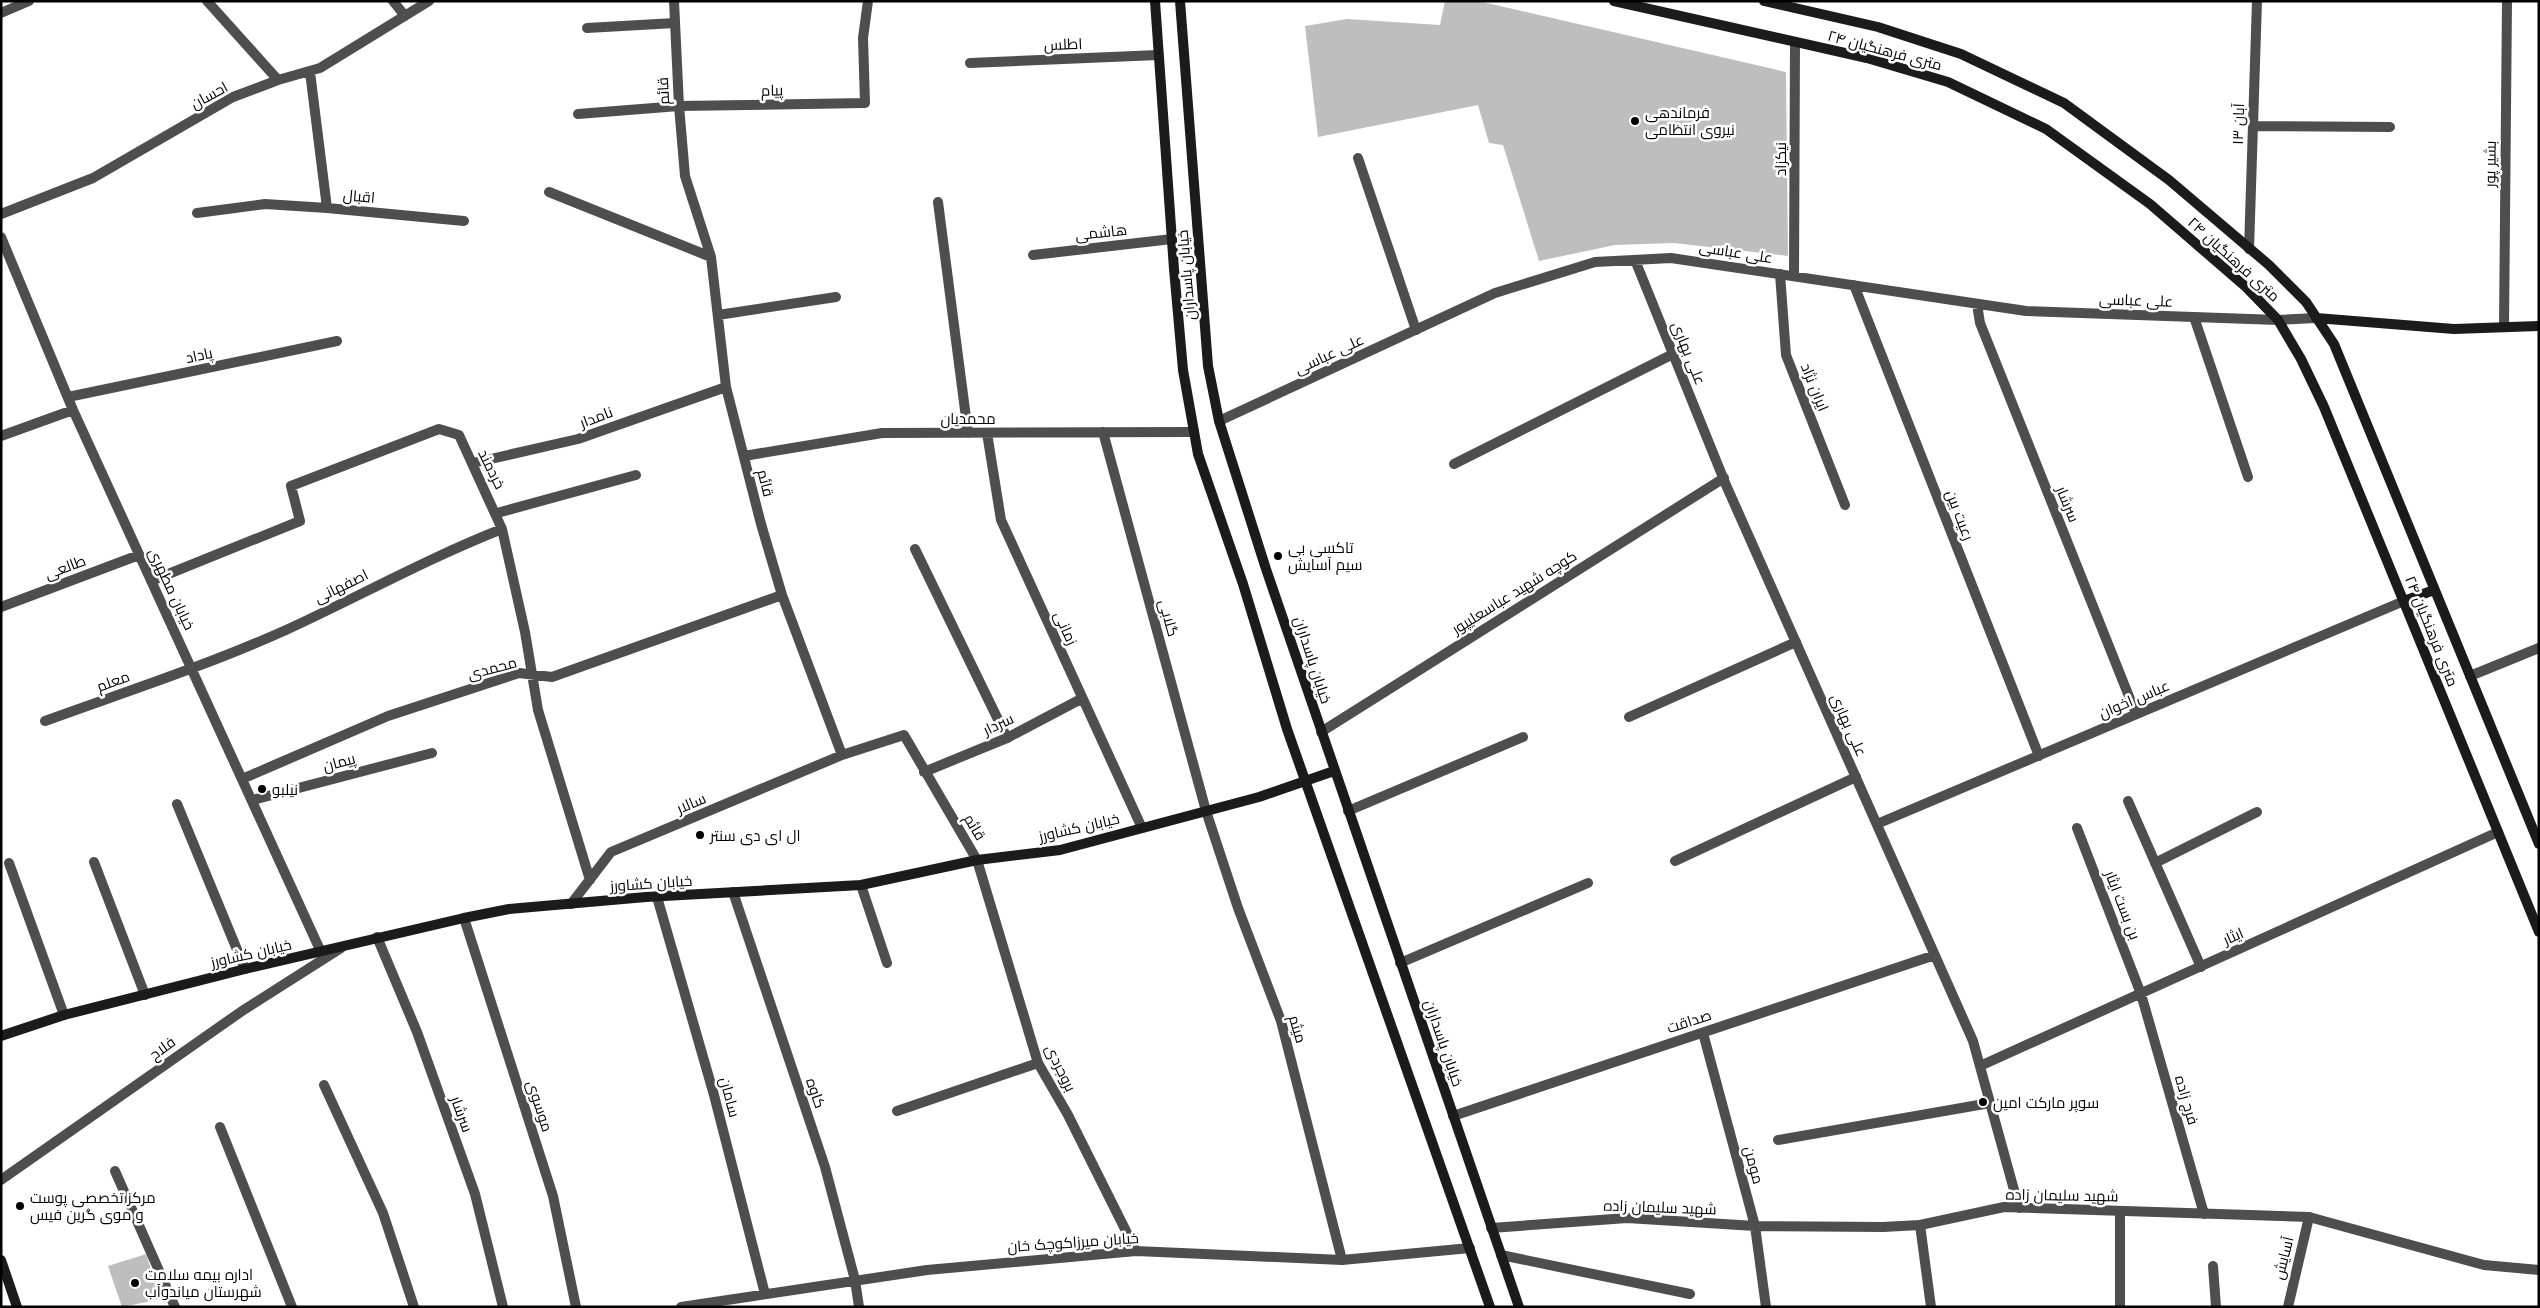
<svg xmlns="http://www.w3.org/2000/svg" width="2540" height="1308" viewBox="0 0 2540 1308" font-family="Helvetica,Cairo,sans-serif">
<rect width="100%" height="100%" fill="#fff"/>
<path fill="#bebebe" d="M1445 1H1478L1786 72 1788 256 1674 243 1615 245 1539 261 1503 145 1489 143 1478 105 1318 137 1305 26 1347 19 1440 25Z
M146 1254 161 1299 122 1307 108 1266Z"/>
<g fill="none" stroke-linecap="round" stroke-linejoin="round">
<path stroke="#4e4e4e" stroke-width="10" d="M1 13 29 1
M587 28 675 23
M970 63 1158 55
M1358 158 1416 330
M1033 255 1172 239
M1780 274 1786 355 1845 505
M2194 317 2248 477
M1454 464 1673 354
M915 549 1007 738
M2470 676 2539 648
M1629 717 1796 642
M253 800 432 753
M2128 801 2201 967
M1206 811 1238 908 1281 1021 1342 1260
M1348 811 1523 737
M2077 828 2141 994
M1675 861 1856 777
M2155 863 2257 812
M1400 963 1588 883
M897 1111 1038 1063
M1778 1140 1990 1103
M2120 1211V1307
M1920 1225 1931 1307
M2288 1307 2309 1217"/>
<path stroke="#4e4e4e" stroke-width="10" d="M207 1 278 80
M393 1 405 16
M674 1 679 106 685 176 711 257 726 387 761 524 782 595 842 755
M310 72 327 208 464 221
M578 114 679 106 865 103 863 38 868 1
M2253 126 2390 127
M549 192 711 257
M938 202 968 433
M197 213 265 204 327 208
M1 214 93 178 233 97 278 80 320 68 429 1
M1 237 73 410 321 952
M2249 249 2257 1
M1635 260 1726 485 1973 1041 2019 1208
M1794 276 1795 42
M1854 285 2039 756
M1977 304 1980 323 2136 714
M718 315 836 297
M2504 327 2507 1
M68 397 337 341
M1219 421 1495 293 1595 262 1671 258 2026 311 2278 320 2316 318
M1103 432 1206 811
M987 433 1001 520 1142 828
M1 436 73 410
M744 456 882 433 1194 432
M473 463 578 439 726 387
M497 513 636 475
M151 581 300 521 291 486 439 429 459 435 502 529 525 632 538 710 590 880
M1 607 139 555
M45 721C125 692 208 665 286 630 358 597 428 558 502 529
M1321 732 1724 478
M924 772 1007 738 1081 699
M242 779 388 716 519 673 552 677 782 595
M177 804 245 969
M1877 824 2404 601
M94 862 145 995
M9 863 64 1015
M861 885 887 963
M733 892 825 1167 855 1280 859 1307
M657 897 714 1095 765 1294
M571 904 611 852 842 755 904 735 977 860 1038 1063 1068 1115 1136 1251
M464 918 553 1196 576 1307
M377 937 417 1032 475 1194 503 1307
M2141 994 2204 1214
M1703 1033 1755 1226 1766 1307
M1980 1066 2498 832
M324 1085 383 1213 414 1307
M1453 1116 1935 955
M220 1127 292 1307
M115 1171 175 1307
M1 1180 242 1011 341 948
M1491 1228 1627 1218 1755 1226 1883 1227 1920 1225 2004 1207 2309 1217 2484 1265 2539 1270
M1501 1255 1690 1294
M2213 1266 2216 1307
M681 1307 927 1270 1136 1251 1342 1260 1470 1248"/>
<path stroke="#1b1b1b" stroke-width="10" d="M1155 1 1174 269 1183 370 1198 454 1243 584 1287 729 1490 1307
M1180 1 1208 366 1219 421 1266 569 1519 1307
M1614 1 1867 58 1948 82 2046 129 2150 204 2246 287 2278 320 2301 359 2324 407 2539 932
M1764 1 1878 27 1961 54 2064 103 2169 180 2269 265 2306 302 2334 344 2539 844
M2316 318 2454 329 2539 326
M2404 601 2434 590
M1 1036 64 1015 245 969 464 918 509 909 646 897 861 885 977 860 1060 850 1259 797 1334 771
M1 1260 17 1307"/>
</g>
<g fill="#000" stroke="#fff" stroke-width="2">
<circle cx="1635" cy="121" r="5"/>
<circle cx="1278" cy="556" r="5"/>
<circle cx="262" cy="789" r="5"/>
<circle cx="700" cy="835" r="5"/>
<circle cx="1983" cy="1102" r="5"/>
<circle cx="20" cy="1206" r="5"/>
<circle cx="135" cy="1283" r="5"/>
</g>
<g text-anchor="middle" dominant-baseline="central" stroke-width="5" stroke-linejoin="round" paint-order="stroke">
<g font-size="15" fill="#000" stroke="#fff">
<text transform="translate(1063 44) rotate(-2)">اطلس</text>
<text transform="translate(1885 50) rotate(15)">۲۴ متری فرهنگیان</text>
<text transform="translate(772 90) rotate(-1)">پیام</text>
<text transform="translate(663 91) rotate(-93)">قائم</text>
<text transform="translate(209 95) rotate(-29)">احسان</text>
<text transform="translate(2238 124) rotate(-88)">۱۳ آبان</text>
<text transform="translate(1780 159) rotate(-90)">نیکزاد</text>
<text transform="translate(2490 164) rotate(-89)">بشیر پور</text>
<text transform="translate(359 196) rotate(5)">اقبال</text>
<text transform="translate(1101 232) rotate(-6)">هاشمی</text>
<text transform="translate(1736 252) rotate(9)">علی عباسی</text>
<text transform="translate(2234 259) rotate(42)">۲۴ متری فرهنگیان</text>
<text transform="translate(1186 275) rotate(-95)">خیابان پاسداران</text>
<text transform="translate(2136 300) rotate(2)">علی عباسی</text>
<text transform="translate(1689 353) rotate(68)">علی بهاری</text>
<text transform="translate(1329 354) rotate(-25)">علی عباسی</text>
<text transform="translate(199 355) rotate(-12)">پاداد</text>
<text transform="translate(1815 387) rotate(68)">ایران نژاد</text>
<text transform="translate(596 417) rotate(-21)">نامدار</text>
<text x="968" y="418">محمدیان</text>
<text transform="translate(492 469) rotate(64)">خردمند</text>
<text transform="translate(766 483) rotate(76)">قائم</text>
<text transform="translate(2068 504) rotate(68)">سرشار</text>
<text transform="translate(1960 515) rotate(69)">رعیت بین</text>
<text transform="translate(65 567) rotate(-21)">طالعی</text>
<text transform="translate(341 586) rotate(-26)">اصفهانی</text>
<text transform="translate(172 589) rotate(65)">خیابان مطهری</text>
<text transform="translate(1514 592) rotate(-32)">کوچه شهید عباسعلیپور</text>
<text transform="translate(1169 618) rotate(75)">گلابی</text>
<text transform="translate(1066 628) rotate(66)">زمانی</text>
<text transform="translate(2432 631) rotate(68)">۲۴ متری فرهنگیان</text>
<text transform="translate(1313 660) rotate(72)">خیابان پاسداران</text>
<text transform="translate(492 668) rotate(-15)">محمدی</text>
<text transform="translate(113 681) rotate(-20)">معلم</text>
<text transform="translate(2134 699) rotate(-23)">عباس اخوان</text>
<text transform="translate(998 724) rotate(-25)">سردار</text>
<text transform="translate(1849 725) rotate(66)">علی بهاری</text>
<text transform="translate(339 762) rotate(-15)">پیمان</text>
<text transform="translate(691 803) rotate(-23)">سالار</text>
<text transform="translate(975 827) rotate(59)">قائم</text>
<text transform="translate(1079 827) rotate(-13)">خیابان کشاورز</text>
<text transform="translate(651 883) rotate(-4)">خیابان کشاورز</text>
<text transform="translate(2123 905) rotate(69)">بن بست ایثار</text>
<text transform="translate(2233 936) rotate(-24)">ایثار</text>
<text transform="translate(251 953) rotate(-13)">خیابان کشاورز</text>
<text transform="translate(1689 1021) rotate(-18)">صداقت</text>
<text transform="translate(1298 1029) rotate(74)">میثم</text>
<text transform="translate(1444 1043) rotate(71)">خیابان پاسداران</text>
<text transform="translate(162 1048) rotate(-36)">فلاح</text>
<text transform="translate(1061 1068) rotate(64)">بروجردی</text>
<text transform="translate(816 1093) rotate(71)">کاوه</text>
<text transform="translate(730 1097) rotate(75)">سامان</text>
<text transform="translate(2187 1100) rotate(74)">فرج زاده</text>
<text transform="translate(540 1106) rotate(72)">موسوی</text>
<text transform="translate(462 1114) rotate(70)">سرشار</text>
<text transform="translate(1754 1165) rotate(75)">مومن</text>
<text transform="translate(2062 1195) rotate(1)">شهید سلیمان زاده</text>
<text transform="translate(1660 1207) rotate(2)">شهید سلیمان زاده</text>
<text transform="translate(1073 1242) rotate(-4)">خیابان میرزاکوچک خان</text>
<text transform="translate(2283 1258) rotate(-76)">آسایش</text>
</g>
<g font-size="15" fill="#000" stroke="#fff" text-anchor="start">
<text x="1645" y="112">فرماندهی<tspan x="1645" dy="17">نیروی انتظامی</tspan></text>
<text x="1288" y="547">تاکسی بی<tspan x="1288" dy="17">سیم آسایش</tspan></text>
<text x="272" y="789">نیلبو</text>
<text x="710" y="835">ال ای دی سنتر</text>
<text x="1993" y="1102">سوپر مارکت امین</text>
<text x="30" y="1197">مرکز تخصصی پوست<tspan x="30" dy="17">و موی گرین فیس</tspan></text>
<text x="145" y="1274">اداره بیمه سلامت<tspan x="145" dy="17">شهرستان میاندوآب</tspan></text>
</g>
</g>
<rect width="2540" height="1308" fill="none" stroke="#000000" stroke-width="5"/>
</svg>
